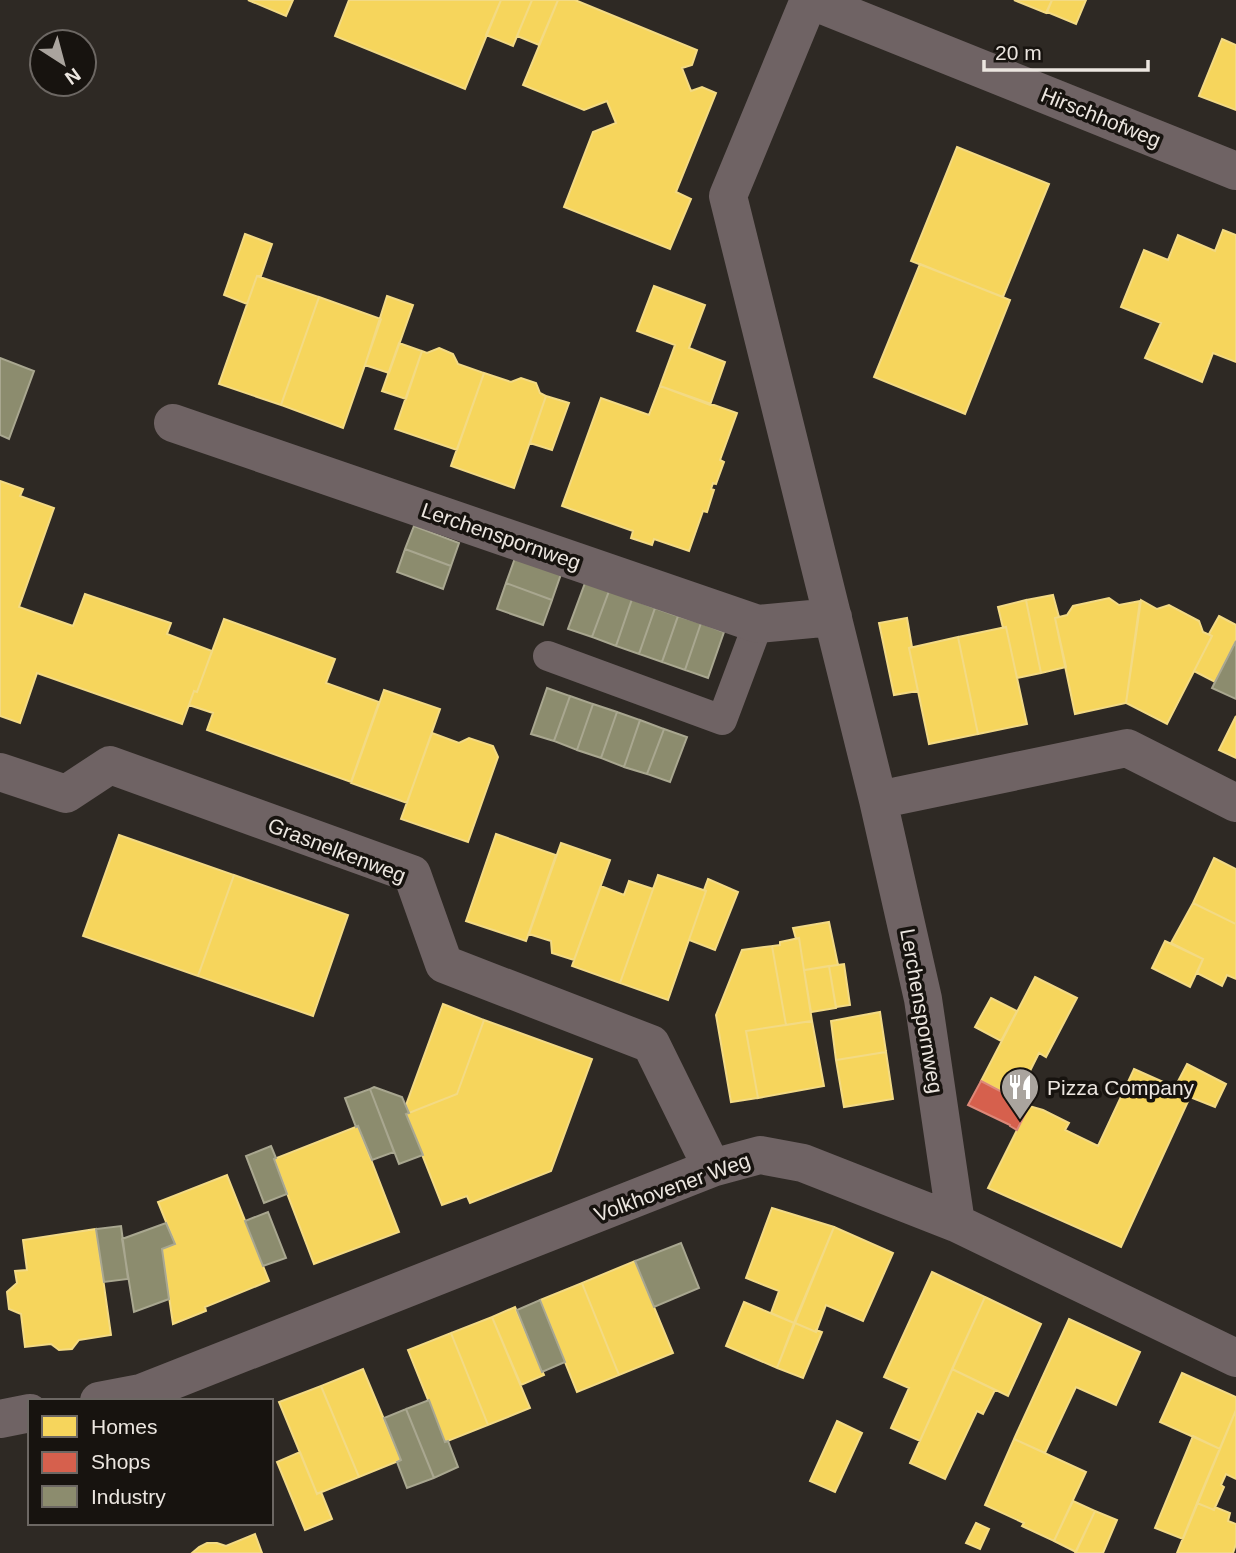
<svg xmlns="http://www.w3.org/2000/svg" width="1236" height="1553" viewBox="0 0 1236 1553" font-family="Helvetica,sans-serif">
<rect width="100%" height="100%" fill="#2e2924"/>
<path fill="#f6d55c" stroke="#f3da84" stroke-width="2" d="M248 0H293L286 16Z
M349 0H501L465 89 335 36Z
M501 0H532L513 46 486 35Z
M532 0H558L539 45 517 36Z
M558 0H575L697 50 692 65 682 68 691 91 702 87 716 93 676 192 691 199 670 249 564 207 593 132 616 123 607 101 584 110 523 85Z
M1014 0H1052L1046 13Z
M1052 0H1086L1076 24 1047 12Z
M1222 39 1236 45V110L1199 96Z
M957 147 1049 184 1003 297 911 261Z
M1223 230 1236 235V362L1213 353 1202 382 1145 358 1161 323 1121 307 1144 250 1168 260 1178 235 1215 251Z
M245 234 272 244 261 276H257L247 304 224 295Z
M920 264 1010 300 965 414 874 377Z
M257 276 319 297 281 405 219 384Z
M654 286 705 305 689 348 725 362 710 405 660 386 675 345 637 331Z
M387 296 413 305 389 373 365 365Z
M319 297 381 319 343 428 281 405Z
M399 343 422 351 406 399 382 391Z
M439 348 453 354 458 364 484 373 457 450 395 429 422 351 427 353Z
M484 373 511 382 521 378 536 383 540 393 546 396 514 488 451 466Z
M660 386 737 413 720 460 724 462 716 484 713 483 711 489 714 490 707 512 703 511 689 551 654 539 652 545 631 538 633 531 562 506 601 398 649 415Z
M546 396 569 403 552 450 530 443Z
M0 481 23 489 20 496 54 508 19 607 73 626 85 594 171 623 167 634 212 651 197 692 194 691 182 724 37 673 20 723 0 716Z
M1053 595 1059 617 1055 618 1066 667 1041 673 1026 600Z
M1109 598 1119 605 1140 601 1126 703 1075 714 1055 618 1067 615 1073 606Z
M1026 600 1041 673 1017 678 1006 627 1003 628 998 607Z
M1141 600 1157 609 1169 605 1199 621 1203 632 1212 636 1167 724 1126 703Z
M1219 616 1236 625V641L1215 682 1194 671 1212 636 1209 634Z
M907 618 912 647 909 648 918 691 894 695 879 623Z
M224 619 335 659 326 683 379 702 351 782 207 730 213 713 189 705 194 691 197 692Z
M1006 627 1027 724 978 734 958 637Z
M958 637 978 734 929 744 909 648Z
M384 690 440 709 407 803 351 783Z
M1236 716V758L1219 750Z
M432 733 459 743 469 738 493 746 498 757 468 842 401 819Z
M496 834 556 855 526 941 466 921Z
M119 835 234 875 198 976 83 936Z
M561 843 610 860 574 960 552 953 551 941 529 934Z
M1214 858 1236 869V924L1193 903Z
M234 875 348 915 313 1016 198 976Z
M658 875 706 891 668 1000 620 983Z
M708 879 738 892 715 950 689 940 706 891 704 890Z
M629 881 653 889 620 983 572 966 601 886 624 895Z
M1193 903 1236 924V979L1227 975 1222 986 1197 973 1203 959 1171 943Z
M829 922 838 965 804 970 799 938 796 939 793 928Z
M799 938 812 1021 786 1025 772 946 780 945V942Z
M1165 941 1203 959 1190 987 1152 968Z
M772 946 786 1025 746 1031 758 1098 731 1102 716 1015 742 950Z
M844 964 850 1005 836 1007 829 966Z
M829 966 836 1008 811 1012 804 970Z
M1035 977 1077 998 1046 1057 1039 1053 1016 1099 981 1081Z
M991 998 1017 1011 1001 1041 975 1027Z
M443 1004 484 1020 457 1094 409 1113 406 1105Z
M880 1012 886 1052 836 1060 831 1021Z
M484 1020 592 1059 551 1171 470 1203 467 1196 442 1205 406 1114 457 1094Z
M812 1021 824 1086 758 1098 746 1031Z
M886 1052 893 1099 844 1107 836 1060Z
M1187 1064 1226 1084 1215 1107 1190 1097V1094L1175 1087Z
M1134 1069 1190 1094V1097L1121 1247 988 1188 1029 1106 1043 1110 1069 1123 1065 1130 1098 1146Z
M358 1126 399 1232 314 1264 274 1159Z
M227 1175 269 1281 205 1307 206 1311 173 1324 162 1249 175 1244 158 1202Z
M772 1208 834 1227 794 1323 771 1313 779 1291 746 1278Z
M834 1227 893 1253 863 1321 826 1305 816 1332 795 1323Z
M96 1229 111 1335 79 1340 72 1349 59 1350 51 1344 25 1347 21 1314 9 1309 7 1292 17 1283 15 1271 27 1270 23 1240Z
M635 1261 673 1353 619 1375 582 1283Z
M932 1272 985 1297 920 1441 891 1428 909 1388 884 1377Z
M582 1283 619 1375 577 1392 540 1300Z
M985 1297 1041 1324 1008 1396 952 1369Z
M744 1302 794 1323 777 1368 726 1346Z
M515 1307 544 1375 521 1385 492 1317Z
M492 1317 530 1408 488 1425 451 1333Z
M1069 1319 1140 1352 1116 1405 1076 1387 1045 1453 1014 1439Z
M795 1323 816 1332V1330L822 1332 803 1378 777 1368Z
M451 1333 488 1425 445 1442 408 1350Z
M363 1369 401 1460 359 1477 321 1386Z
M952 1369 995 1390 983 1414 977 1411 945 1479 910 1463Z
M1182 1373 1236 1397V1410L1220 1449 1160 1422Z
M321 1386 359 1477 317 1494 279 1402Z
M1236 1410V1479L1226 1474 1221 1485 1224 1487 1214 1510 1197 1503Z
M837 1421 862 1433 835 1492 810 1481Z
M1193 1436 1220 1449 1183 1539 1155 1528Z
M1014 1439 1086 1472 1054 1541 1022 1526 1024 1523 985 1505Z
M300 1452 317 1494 321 1492 332 1519 305 1530 277 1462Z
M1073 1501 1095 1511 1076 1552 1054 1541Z
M1197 1503 1214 1510 1215 1507 1230 1513 1228 1521 1236 1524V1544L1233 1553H1177Z
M1095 1511 1117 1520 1103 1553H1075Z
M976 1523 989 1529 980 1549 966 1543Z
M255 1534 262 1553H192L199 1547 207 1543H217L226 1546Z"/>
<path fill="#d6604d" stroke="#dd8879" stroke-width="2" d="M981 1081 1029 1106 1017 1130 1010 1126V1125L968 1105Z"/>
<path fill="#8c8c6e" stroke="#a9a790" stroke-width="2" d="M0 358 34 371 9 439 0 435Z
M414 526 459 543 451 566 405 549Z
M405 549 451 566 443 589 397 572Z
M515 558 561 574 552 600 506 583Z
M506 583 552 600 543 625 497 609Z
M585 583 609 591 592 637 568 629Z
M609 591 632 599 616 646 592 637Z
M632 599 655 608 639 654 616 646Z
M655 608 678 616 662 662 639 654Z
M678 616 701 623 685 670 662 662Z
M701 623 724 632 708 678 685 670Z
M1236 641V699L1212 688Z
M547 688 570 696 554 741 531 734Z
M570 696 593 704 577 750 554 741Z
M593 704 617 712 601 758 577 750Z
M617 712 640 720 624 767 601 758Z
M640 720 664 729 647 774 624 767Z
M664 729 687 737 670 782 647 774Z
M374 1087 402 1097 409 1113 406 1114 423 1155 399 1164 370 1089Z
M370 1089 394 1152 372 1160 358 1126 356 1127 345 1098Z
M271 1146 276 1158 274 1159 287 1194 264 1203 246 1156Z
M268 1212 286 1258 263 1266 245 1221Z
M166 1223 175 1244 162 1249 169 1299 134 1312 122 1239Z
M121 1226 128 1279 104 1282 96 1229Z
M681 1243 699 1288 654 1307 635 1261Z
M540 1300 565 1362 542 1372 517 1310Z
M429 1400 445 1442 448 1441 458 1467 434 1478 406 1409Z
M406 1409 434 1478 407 1488 397 1462 401 1460 384 1418Z"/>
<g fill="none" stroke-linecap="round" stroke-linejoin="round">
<path stroke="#6f6364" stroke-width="30" d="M548 656 722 720 758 624"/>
<path stroke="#6f6364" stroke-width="38" d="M809 0 728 196 878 800 923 999 956 1223
M810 0 1236 171
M173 423 758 624 833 617
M0 772 66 794 110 765 412 874 444 964 651 1044 712 1168
M878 800 1127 748 1236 803
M99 1401 141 1393 712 1168 760 1155 803 1163 956 1223 1236 1358
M0 1419 30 1413"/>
</g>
<defs>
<symbol id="restaurant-pin" viewBox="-11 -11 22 30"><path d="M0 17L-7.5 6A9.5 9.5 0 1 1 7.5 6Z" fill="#aaa49e" stroke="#17130f"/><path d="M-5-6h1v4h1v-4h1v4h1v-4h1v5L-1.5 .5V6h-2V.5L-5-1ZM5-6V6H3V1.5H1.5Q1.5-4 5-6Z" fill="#fff"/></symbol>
</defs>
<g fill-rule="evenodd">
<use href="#restaurant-pin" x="998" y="1065" width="44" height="60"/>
</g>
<g text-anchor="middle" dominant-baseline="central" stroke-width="7" stroke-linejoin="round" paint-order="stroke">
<g font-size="21" fill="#ece6e0" stroke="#17130f">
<text transform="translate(1101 117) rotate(22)">Hirschhofweg</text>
<text transform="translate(501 536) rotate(19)">Lerchenspornweg</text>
<text transform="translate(337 850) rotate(21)">Grasnelkenweg</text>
<text transform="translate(922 1011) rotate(80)">Lerchenspornweg</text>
<text transform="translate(672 1187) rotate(-20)">Volkhovener Weg</text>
</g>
<g font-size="21" fill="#ece6e0" stroke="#17130f" text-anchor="start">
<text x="1047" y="1087">Pizza Company</text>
</g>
</g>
<rect x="28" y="1399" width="245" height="126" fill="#17130f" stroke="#6c6763" stroke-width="2"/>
<rect x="42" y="1416" width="35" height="21" fill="#f6d55c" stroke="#6c6763" stroke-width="2"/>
<text x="91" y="1434" font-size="21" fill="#ece6e0">Homes</text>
<rect x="42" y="1452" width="35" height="21" fill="#d6604d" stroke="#6c6763" stroke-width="2"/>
<text x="91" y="1469" font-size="21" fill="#ece6e0">Shops</text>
<rect x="42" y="1486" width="35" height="21" fill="#8c8c6e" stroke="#6c6763" stroke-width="2"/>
<text x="91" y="1504" font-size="21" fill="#ece6e0">Industry</text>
<g transform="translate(63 63) rotate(144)"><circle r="33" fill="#17130f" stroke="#6c6763" stroke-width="2"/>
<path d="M0-5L12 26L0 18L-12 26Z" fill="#aaa49e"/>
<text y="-10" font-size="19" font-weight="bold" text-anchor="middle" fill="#ece6e0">N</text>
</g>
<path d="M984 60v10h164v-10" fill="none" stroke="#ece6e0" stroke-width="3.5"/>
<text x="995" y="60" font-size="21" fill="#ece6e0" stroke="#17130f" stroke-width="5" paint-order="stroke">20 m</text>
</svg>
